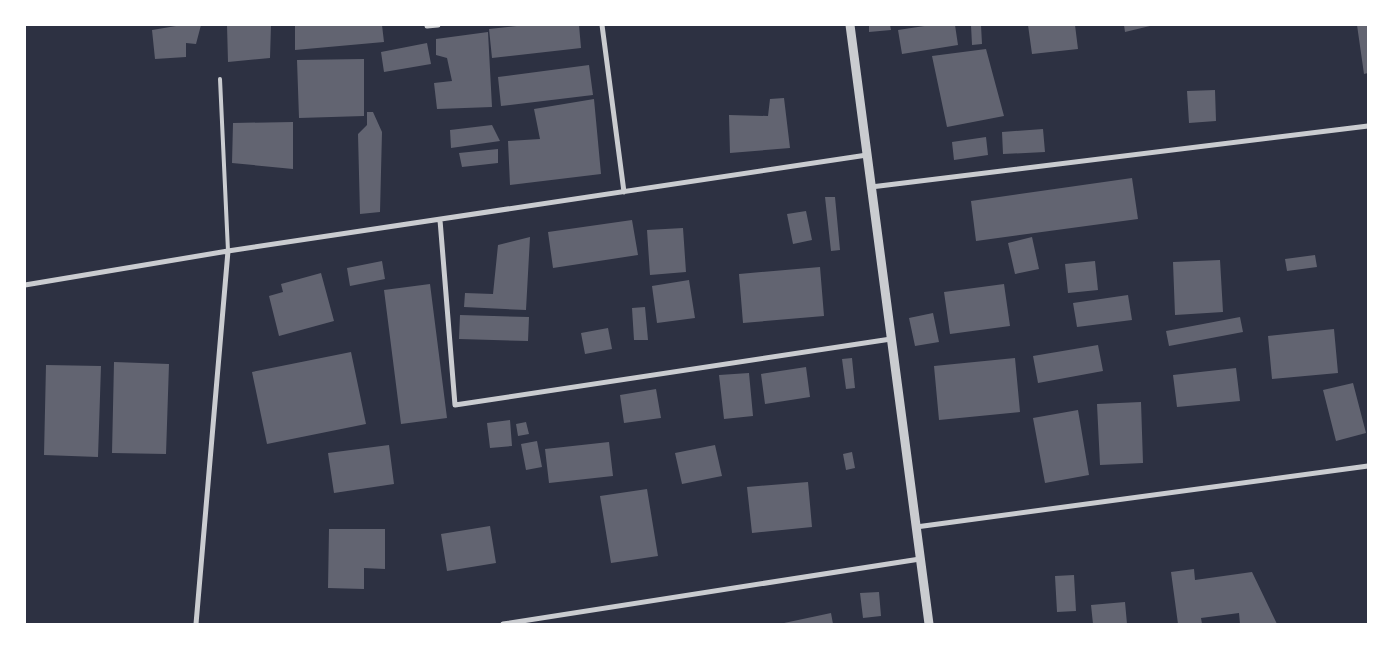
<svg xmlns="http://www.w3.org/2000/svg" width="1393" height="649" viewBox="0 0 1393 649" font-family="'Titillium Web',sans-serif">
<rect width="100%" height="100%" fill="#2d3142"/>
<path fill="#626471" d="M182 25H201L196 44 186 43V57L155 59 152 30Z
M227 25H271L270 58 228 62Z
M295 25H382L384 42 295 50Z
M525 25H579L581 48 492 58 489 29Z
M869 25H890L891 30 869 32Z
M931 25H955L958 45 902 54 898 30Z
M971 25H981L982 44 972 45Z
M1028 25H1075L1078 49 1032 54Z
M1124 25H1150V26L1125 32Z
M1357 25H1368V73L1364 74Z
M488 32 492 107 437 109 434 83 452 81 447 58 436 55V39Z
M427 43 431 64 384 72 381 52Z
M986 49 1004 116 947 127 932 56Z
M364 59V116L299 118 297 60Z
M589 65 593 95 501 106 498 77Z
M1215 90 1216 121 1189 123 1187 91Z
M784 98 790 148 730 153 729 115 768 116 770 99Z
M594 99 601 174 510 185 508 141 540 139 534 109Z
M367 112H373L382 132 380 212 360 214 358 134 367 125Z
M293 122V169L232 163 233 123Z
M492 125 500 141 451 148 450 130Z
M1043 129 1045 152 1003 154 1002 132Z
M986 137 988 155 954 160 952 142Z
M498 149V163L462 167 459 153Z
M1132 178 1138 219 976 241 971 201Z
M825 197H835L840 250 831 251Z
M806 211 812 240 793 244 787 214Z
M632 220 638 255 553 268 548 232Z
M683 228 686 272 650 275 647 230Z
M530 237 526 310 464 307 465 293 493 294 498 245Z
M1032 237 1039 269 1015 274 1008 243Z
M1315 255 1317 267 1287 271 1285 259Z
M1220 260 1223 312 1175 315 1173 262Z
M382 261 385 279 350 286 347 268Z
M1095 261 1098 290 1068 293 1065 264Z
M820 267 824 316 743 323 739 274Z
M321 273 334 321 279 336 269 296 283 292 281 284Z
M689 280 695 318 657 323 652 286Z
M430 284 447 418 401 424 384 290Z
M1004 284 1010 326 950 334 944 292Z
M1128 295 1132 320 1077 327 1073 303Z
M645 307 648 340H634L632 308Z
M933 313 939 342 915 346 909 318Z
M460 315 529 317 528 341 459 339Z
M1240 317 1243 332 1169 346 1166 331Z
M608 328 612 349 585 354 581 333Z
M1334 329 1338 373 1272 379 1268 336Z
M1098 345 1103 371 1038 383 1033 356Z
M351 352 366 424 267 444 252 372Z
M852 358 855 388 846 389 842 359Z
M1015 358 1020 412 939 420 934 366Z
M114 362 169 364 166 454 112 453Z
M46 365 101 366 98 457 44 455Z
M806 367 810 397 765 404 761 374Z
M1236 368 1240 401 1177 407 1173 375Z
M749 373 753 416 724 419 719 375Z
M1353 383 1366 433 1336 441 1323 390Z
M656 389 661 418 624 423 620 395Z
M1141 402 1143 463 1100 465 1097 404Z
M1078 410 1089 475 1045 483 1033 418Z
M510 420 512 446 490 448 487 423Z
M526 422 529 434 518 436 516 424Z
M537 441 542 467 526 470 521 444Z
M609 442 613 476 549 483 545 449Z
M389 445 394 484 334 493 328 453Z
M715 445 722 476 682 484 675 453Z
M852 452 855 468 846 470 843 454Z
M808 482 812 527 752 533 747 487Z
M647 489 658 556 611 563 600 496Z
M490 526 496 563 447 571 441 534Z
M329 529H385V569L364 568V589L328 588Z
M1194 569 1195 580 1252 572 1277 624H1240L1239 613 1201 618 1202 624H1178L1171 572Z
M1074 575 1076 611 1057 612 1055 576Z
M879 592 881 616 863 618 860 593Z
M1125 602 1127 624H1093L1091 605Z
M831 613 833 624H784V623Z"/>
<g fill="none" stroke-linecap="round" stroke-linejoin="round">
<path stroke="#caccd0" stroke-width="4" d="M220 79 228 251"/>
<path stroke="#caccd0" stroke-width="5" d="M602 25 624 192
M427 26 438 25
M871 187 1368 126
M440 220 455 405 891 339
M25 285 228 251 867 155
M916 527 1368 466
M196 624 228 251
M503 624 920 559"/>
<path stroke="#caccd0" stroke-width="9" d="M850 25 929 624"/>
</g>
<rect width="1393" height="649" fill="none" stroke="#ffffff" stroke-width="52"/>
</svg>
